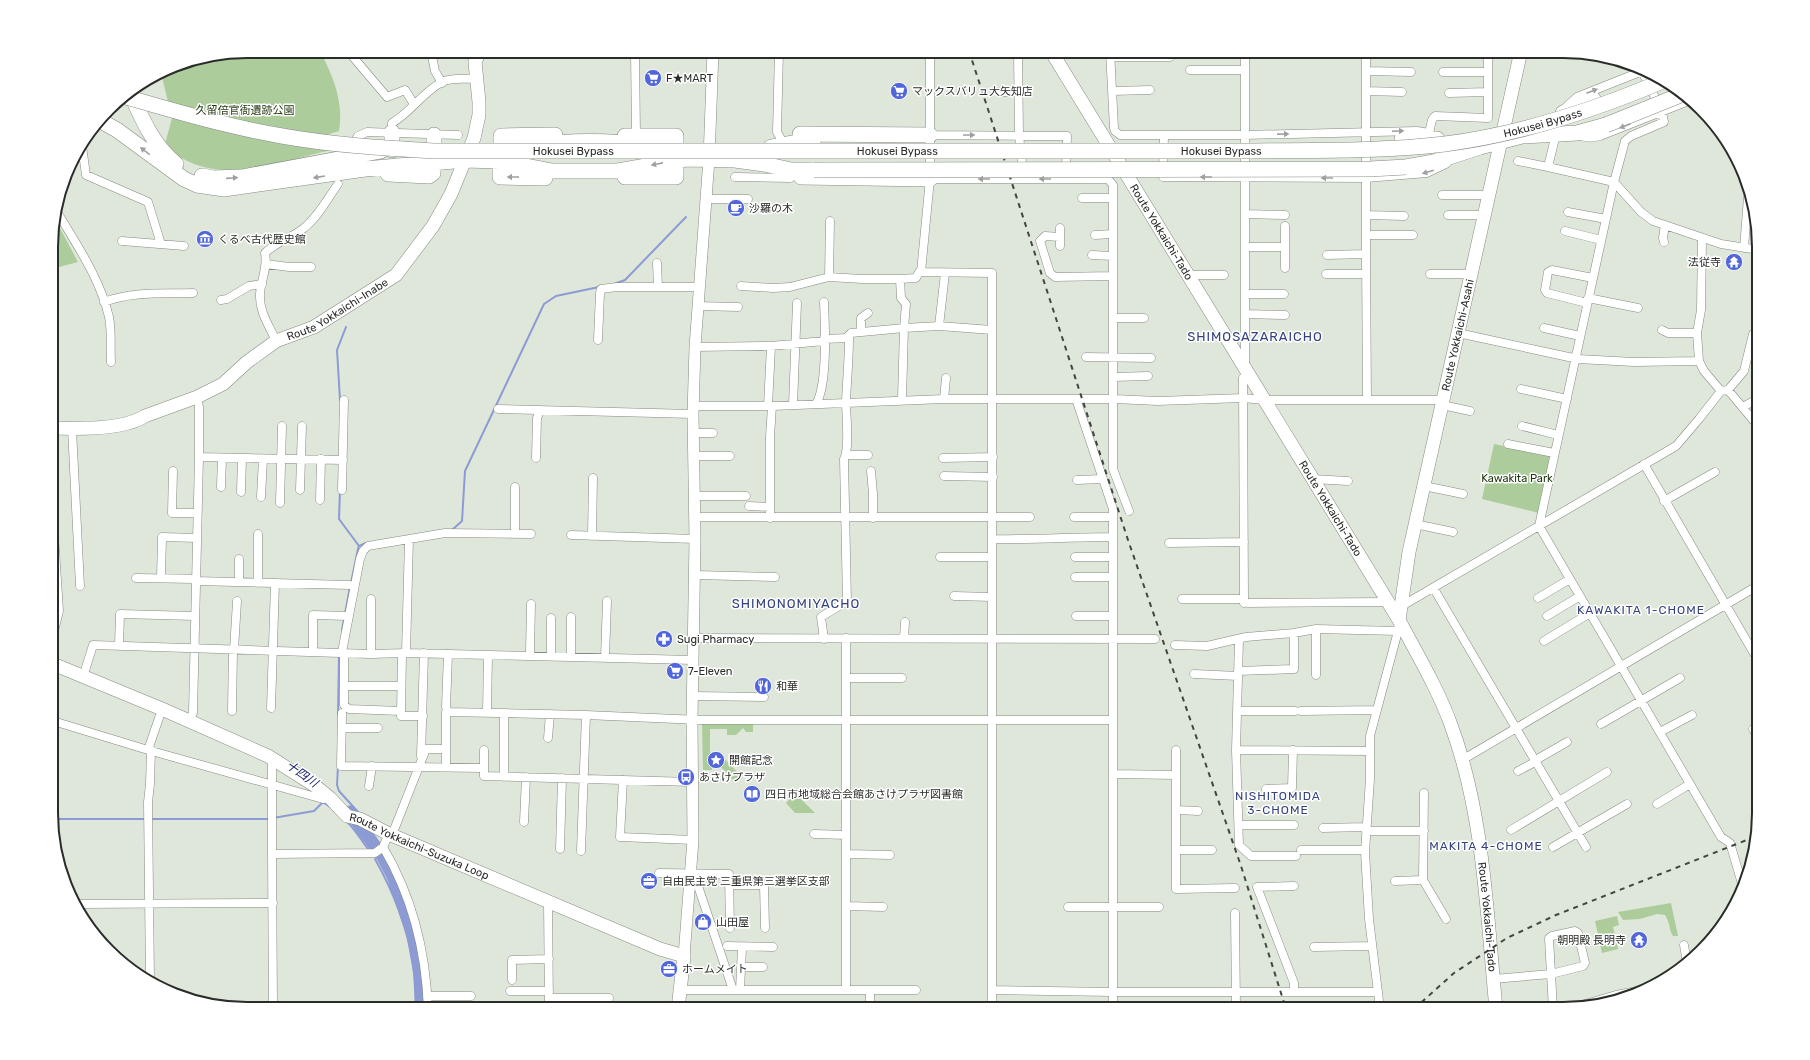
<svg xmlns="http://www.w3.org/2000/svg" width="1810" height="1060" viewBox="0 0 1810 1060" font-family="Rubik,'Noto Sans JP',sans-serif">
<rect width="100%" height="100%" fill="#dfe7db"/>
<path fill="#adcc9b" d="M247 51H320C333 76 344 102 339 131L326 135 327 151C275 163 207 190 165 144L172 118 161 73 172 66Z
M54 217 78 262 59 267 53 263Z
M1494 444 1552 456 1539 513 1482 499Z
M753 723V732H746L743 728 736 735H727V729H710V753L720 754 741 776 735 782 718 764H712V770H703L702 724Z
M795 793 815 813H795L786 803Z
M1671 903 1678 936H1673C1669 930 1670 922 1665 915L1657 914 1640 919 1623 920 1618 912Z
M1617 916 1619 925 1613 927 1618 949 1602 953 1595 921Z"/>
<g fill="none" stroke-linecap="round" stroke-linejoin="round">
<path stroke="#8c9bd4" stroke-width="2" d="M614 284 625 280 686 217
M340 400 337 350 346 327
M340 490 339 519 359 546
M452 530 462 521 465 471 544 304 556 296 599 287
M351 583 358 549 359 546 366 543
M345 614 350 587
M342 630 344 619
M338 714 339 656
M338 766 337 785 339 791 359 813
M273 818 314 811 323 802 330 807
M53 819H145
M152 819H269
M347 822C355 829 361 840 368 849
M365 828 367 835
M375 859C393 891 407 927 413 963 415 978 415 994 416 1009"/>
<path stroke="#8c9bd4" stroke-width="13" d="M350 812 383 857 393 876 413 935 421 980 423 1009"/>
<defs>
<path id="street" d="M348 51 387 97 405 90 414 104
M431 51 435 71 442 83
M635 51 636 136
M779 51 777 132 781 139
M930 51V179L921 272 992 273V1009
M1018 51 1019 135 1023 172
M1110 51 1114 128 1115 131 1120 135H1244L1417 131 1429 133 1432 138
M1245 51V366
M1366 51V254L1367 400
M1401 51H1403
M1324 52 1366 53
M1111 57H1170
M1641 69 1662 112 1664 122 1631 136 1625 141 1614 182 1539 526 1721 837 1730 843 1743 887
M1190 70H1244
M1366 71 1411 72
M1443 72H1488
M1112 91 1150 90
M1366 91 1402 92
M999 92H1018
M1449 93 1488 92
M1566 107 1577 97 1645 70
M392 132V123C410 113 423 92 442 82 452 77 465 80 476 78
M1429 133 1432 120 1435 116 1488 118V51
M1556 134 1548 167 1614 182 1641 212 1653 221 1721 244 1759 250
M1578 134C1586 139 1592 138 1600 136L1691 100
M930 135 1067 136 1066 172
M1164 135 1163 177 1366 178 1427 173 1446 164
M82 146 86 175 148 202 161 244
M351 147 358 136 367 132 458 135
M1518 161 1548 167
M735 177 790 178 795 175
M930 179H1108L1113 185V469L1129 511
M1442 195H1489
M1082 198H1113
M706 199H748
M56 210C76 244 100 278 109 317 112 332 110 347 111 362
M1568 212 1606 219
M1245 214 1285 215
M1366 215 1404 216
M1448 215H1485
M1285 226V268
M1060 228V246
M1565 231 1601 240
M1095 235 1113 234
M1366 235H1413
M1060 237 1045 236 1040 241 1050 273 1055 277 1113 276
M1702 238 1701 310 1697 333 1699 361 1704 371 1721 391
M122 241 184 246
M1664 242 1663 238 1665 225
M1246 247H1285
M1744 248 1749 185
M1092 255 1113 256
M1327 255 1366 254
M657 263 658 287
M266 264 289 267H311
M921 272H919L916 278 900 279 901 298 906 304 904 328 939 326 992 330
M1326 274H1366
M1430 274H1471
M1188 275H1224
M829 277 830 221
M741 286 773 288 790 287 829 277 862 279H900
M1246 294H1284
M1588 298 1638 308
M221 300 227 299 249 286 262 284
M104 302C132 291 164 294 193 293
M1587 303 1547 293 1545 290 1548 272 1552 270 1593 278
M697 306 738 307
M1245 314 1285 315
M1114 318H1144
M939 326 945 273
M1544 328 1580 336
M1662 330 1668 333H1697
M861 332V318L868 313
M1458 333 1578 359 1634 362 1699 361
M824 339 849 338 848 336 851 333 904 328 902 399
M598 340 600 293 601 289 617 287H699
M276 341C269 325 259 312 260 294 261 279 268 268 265 253 277 241 292 238 304 228 318 217 328 198 338 184
M695 347 771 346 824 341
M1086 357 1151 358
M1113 377 1148 376
M1243 378 1244 603
M1521 389 1567 399
M1728 390 1744 371 1753 334 1759 333
M944 399 946 378
M1076 399 1113 509V1009
M816 404C828 385 825 325 824 302
M793 405 797 303
M1442 405 1470 411
M694 406H772L944 399H1114L1158 401 1243 398 1264 400H1443
M768 406 771 346
M1743 407 1759 398
M498 409 693 414
M1522 426 1558 435
M72 429 80 586
M694 433H713
M1508 444 1554 453
M847 455H868
M694 456H730
M199 457 343 460
M536 458 537 418 540 411
M943 458 993 457
M1644 464 1759 662
M173 471 172 513H197
M871 471 873 494V518
M944 476 993 477
M1312 479 1348 481
M1077 480 1103 479
M1424 486 1463 494
M221 487 222 458
M515 487V534
M300 490 302 426
M342 490 344 400
M241 492 242 458
M695 496H746
M261 497 263 459
M320 500 321 459
M1664 501 1715 472
M280 503 282 426
M749 506 770 507
M695 517H1030
M1074 517H1113
M770 518V437L772 406
M53 519 59 611 53 635
M1415 524 1453 532
M571 535 695 539
M592 536 593 478
M992 539C1033 540 1073 537 1113 537
M1169 543 1244 542
M940 557H992
M1075 557H1113
M239 559V577L240 582
M695 575 775 577
M1075 577H1113
M136 578 195 579
M161 578 162 537 197 538
M195 581 349 585
M258 583V534
M1434 589 1586 847
M954 596 992 597
M1538 598 1570 579
M1182 599H1244
M1248 603 1388 602
M1400 607 1676 446 1699 419 1721 391 1728 390 1759 427
M1076 616H1113
M1547 616 1580 596
M571 617V657
M551 618V656
M1316 629V675
M694 638 1155 639
M904 638 905 622
M824 639 821 617 847 601 844 459C850 448 846 416 846 401 847 380 849 359 849 338
M1239 640 1236 750 1239 845 1251 856H1296
M1544 641 1590 613
M1175 645 1207 646 1246 637 1294 633 1316 629 1398 631
M119 646 120 614 195 616
M234 650 237 601
M313 651V615L348 616
M402 653 401 716H423
M406 653 409 539
M371 654V599
M448 654 446 707 448 712
M531 656 530 651 531 604
M605 658 607 601
M1239 671 1294 669V633
M1194 674 1238 676
M83 677 93 645 371 654 406 653 693 660
M846 678H902
M344 686H401
M693 696 764 697
M271 708 275 583
M232 711 233 650
M400 711 349 709 344 705V657L342 652 360 559 363 551 368 546 445 533 531 534
M1237 711H1295
M1301 711 1376 710
M487 712 488 655
M342 713 341 766 483 768
M53 721 148 750 323 799 329 798
M189 721 193 713 199 457V407L197 397
M1601 724 1680 678
M342 728H378
M1753 729 1759 739
M1660 732 1692 715
M548 738 550 714
M446 749V767
M148 750 162 709
M484 750V776L692 782
M1176 750V889L1235 888
M1236 750 1370 751
M421 756 424 653
M1462 760 1759 585
M1534 761 1567 742
M1518 771 1535 762
M1113 774 1176 775
M504 777V713
M623 780 620 837 693 840
M369 786 372 766
M1266 789 1292 788 1293 750
M1424 793 1423 880 1446 919
M1657 804 1690 784
M1176 810 1198 811
M524 822 526 777
M1239 825H1294
M1323 828 1366 827
M1511 830 1607 772
M1366 831H1424
M814 834 846 835
M392 835 426 749H446V712L586 715 699 720H1112
M383 847C412 896 426 952 428 1009
M1553 847 1627 804
M560 849 562 778
M1176 850H1212
M1301 850H1365
M581 851 586 715
M272 854V762L274 759
M846 854 890 855
M659 873 729 874 730 928
M691 874 697 883 733 990
M1395 881 1423 880
M729 885H764L765 928
M548 901 549 1009
M75 904 273 903
M847 906 883 907
M1068 907H1159
M1235 913 1236 1009
M1575 931 1578 933 1585 963 1583 966 1551 974 1549 938 1552 936Z
M1684 945 1687 963
M727 946 773 947
M1314 947 1372 946
M742 967H763
M1493 979 1551 974 1553 1009
M512 980V960L549 959
M150 983 148 802 150 784 151 750
M846 989V638
M680 990H916
M740 990 742 947
M992 990 1113 992H1378
M510 991H549
M1294 991V983L1257 887 1294 886
M427 996H471
M549 998H609
M273 1009 272 854 375 853 383 847 389 834
M870 1009V990
M1380 1009 1369 919 1365 852 1370 779V736L1398 631 1399 621
M1568 1009 1616 995 1647 989"/>
<path id="secondary" d="M684 956 693 840 692 720 695 539 693 414 695 347 709 159 713 51"/>
<g id="primary">
<path id="s1" d="M1051 51 1399 620C1417 654 1438 689 1451 725 1484 814 1487 916 1496 1009"/>
<path id="s2" d="M53 428C77 429 124 430 145 416L197 397 223 384 247 362 276 341 314 327 396 275 433 226 451 194 474 138 479 115V102L475 62 480 51"/>
<path id="s3" d="M1399 620 1409 552 1521 51"/>
<path id="s4" d="M53 664 162 709 268 756 314 785 330 798 347 816 360 819 389 834 660 949 684 956 678 1009"/>
</g>
<path id="highway" d="M130 92C142 119 153 145 176 164
M1563 113 1593 99
M101 121 117 130 184 179 197 185 224 189 365 169 465 160 500 161 552 171H618L686 159 735 160 764 164 791 170H814
M392 132V150
M800 134 930 135
M625 136H676V150
M1402 139H1437
M536 146C566 140 614 140 645 146
M771 147 792 143H813
M434 150V135
M501 154V136L555 135
M500 161V177L545 178
M1406 167 1434 162 1480 147 1522 136 1577 133 1606 125
M388 174 429 176 433 173V162
M202 176 213 178 242 177 381 151
M625 177H676V161
M801 177 930 179"/>
</defs>
<use href="#street" stroke="#848b80" stroke-width="9"/>
<use href="#secondary" stroke="#848b80" stroke-width="12"/>
<use href="#primary" stroke="#848b80" stroke-width="14"/>
<use href="#highway" stroke="#848b80" stroke-width="16"/>
<use href="#street" stroke="#fff" stroke-width="8"/>
<use href="#secondary" stroke="#fff" stroke-width="11"/>
<use href="#primary" stroke="#fff" stroke-width="13"/>
<use href="#highway" stroke="#fff" stroke-width="15"/>
<path stroke="#424641" stroke-width="2" stroke-dasharray="5 5" stroke-linecap="butt" d="M969 51 1128 540 1241 866 1286 1009
M1414 1009 1454 973 1507 938 1556 915 1757 836"/>
<defs>
<g id="highway-bridge">
<path id="s5" d="M126 97C178 112 229 127 282 136 332 145 383 148 434 151H1239C1307 150 1377 152 1445 144 1521 134 1595 110 1665 80"/>
<path d="M1606 125 1683 94"/>
<path d="M814 170 1370 169 1406 167"/>
</g>
</defs>
<use href="#highway-bridge" stroke="#848b80" stroke-width="16" stroke-linecap="butt"/>
<use href="#highway-bridge" stroke="#fff" stroke-width="15"/>
</g>
<defs><path id="oneway-solid" d="M-6-.8H1V-3.2L6.5 0L1 3.2V.8H-6Z"/></defs>
<g fill="#9fa09e">
<use href="#oneway-solid" transform="translate(1592 91) rotate(-21)"/>
<use href="#oneway-solid" transform="translate(1625 126) rotate(159)"/>
<use href="#oneway-solid" transform="translate(1398 131) rotate(-2)"/>
<use href="#oneway-solid" transform="translate(1283 134) rotate(-1)"/>
<use href="#oneway-solid" transform="translate(969 135)"/>
<use href="#oneway-solid" transform="translate(145 151) rotate(-142)"/>
<use href="#oneway-solid" transform="translate(657 164) rotate(169)"/>
<use href="#oneway-solid" transform="translate(1428 172) rotate(164)"/>
<use href="#oneway-solid" transform="translate(319 177) rotate(171)"/>
<use href="#oneway-solid" transform="translate(513 177) rotate(-180)"/>
<use href="#oneway-solid" transform="translate(1206 177) rotate(180)"/>
<use href="#oneway-solid" transform="translate(232 178) rotate(-4)"/>
<use href="#oneway-solid" transform="translate(1327 178) rotate(-180)"/>
<use href="#oneway-solid" transform="translate(984 179) rotate(180)"/>
<use href="#oneway-solid" transform="translate(1045 179) rotate(-180)"/>
</g>
<defs>
<symbol id="supermarket-disc" viewBox="-11 -11 22 22"><circle r="9.5" fill="#5266db" stroke="#fff"/><path d="M-6-5.5h2.5l.6 2H6L4.5 2H-2.5L-4.4-4H-6ZM-1.5 3.2a1.3 1.3 0 1 0 .1 0ZM3 3.2a1.3 1.3 0 1 0 .1 0Z" fill="#fff"/></symbol>
<symbol id="cafe-disc" viewBox="-11 -11 22 22"><circle r="9.5" fill="#5266db" stroke="#fff"/><path d="M-5.5-4.5H6V0H3Q3 3.5 0 3.5H-2.5Q-5.5 3.5-5.5 0ZM3-3.2v2h1.7v-2ZM-6 4.5H4V6H-6Z" fill="#fff"/></symbol>
<symbol id="museum-disc" viewBox="-11 -11 22 22"><circle r="9.5" fill="#5266db" stroke="#fff"/><path d="M0-6L6-3V-2H-6V-3ZM-5-1h2V3h-2ZM-1-1h2V3h-2ZM3-1h2V3H3ZM-6 4H6V6H-6Z" fill="#fff"/></symbol>
<symbol id="temple-disc" viewBox="-11 -11 22 22"><circle r="9.5" fill="#5266db" stroke="#fff"/><path d="M0-6L5-2H3V0L6.5 2.5H4V6H1.5V3h-3V6H-4V2.5H-6.5L-3 0V-2H-5Z" fill="#fff"/></symbol>
<symbol id="pharmacy-disc" viewBox="-11 -11 22 22"><circle r="9.5" fill="#5266db" stroke="#fff"/><path d="M-2-6h4v4h4v4h-4v4h-4v-4h-4v-4h4Z" fill="#fff"/></symbol>
<symbol id="restaurant-disc" viewBox="-11 -11 22 22"><circle r="9.5" fill="#5266db" stroke="#fff"/><path d="M-5-6h1v4h1v-4h1v4h1v-4h1v5L-1.5 .5V6h-2V.5L-5-1ZM5-6V6H3V1.5H1.5Q1.5-4 5-6Z" fill="#fff"/></symbol>
<symbol id="sight-disc" viewBox="-11 -11 22 22"><circle r="9.5" fill="#5266db" stroke="#fff"/><path d="M0-6L1.8-2.2L6-1.7L2.9 1.2L3.7 5.4L0 3.3L-3.7 5.4L-2.9 1.2L-6-1.7L-1.8-2.2Z" fill="#fff"/></symbol>
<symbol id="bus-disc" viewBox="-11 -11 22 22"><circle r="9.5" fill="#5266db" stroke="#fff"/><path d="M-5-6H5V4H4V6H2V4H-2V6H-4V4H-5ZM-3.5-4V0h7V-4ZM-3.5 1.2v1.5H-2V1.2ZM2 1.2v1.5H3.5V1.2Z" fill="#fff"/></symbol>
<symbol id="library-disc" viewBox="-11 -11 22 22"><circle r="9.5" fill="#5266db" stroke="#fff"/><path d="M-6-4Q-3-5.5-.7-3.5V5Q-3 3-6 4ZM6-4Q3-5.5 .7-3.5V5Q3 3 6 4Z" fill="#fff"/></symbol>
<symbol id="office-disc" viewBox="-11 -11 22 22"><circle r="9.5" fill="#5266db" stroke="#fff"/><path d="M-6-3h4V-5.5h4V-3h4V5H-6ZM-1-4.5V-3h2v-1.5ZM-6 0V1H6V0Z" fill="#fff"/></symbol>
<symbol id="shop-disc" viewBox="-11 -11 22 22"><circle r="9.5" fill="#5266db" stroke="#fff"/><path d="M-5-2.5h2.3a2.7 3.5 0 0 1 5.4 0H5L5.5 6h-11ZM-1.5-2.5h3a1.5 2.3 0 0 0-3 0Z" fill="#fff"/></symbol>
</defs>
<g fill-rule="evenodd">
<use href="#supermarket-disc" x="643" y="68" width="20" height="20"/>
<use href="#supermarket-disc" x="889" y="81" width="20" height="20"/>
<use href="#cafe-disc" x="726" y="198" width="20" height="20"/>
<use href="#museum-disc" x="195" y="229" width="20" height="20"/>
<use href="#temple-disc" x="1724" y="252" width="20" height="20"/>
<use href="#pharmacy-disc" x="654" y="629" width="20" height="20"/>
<use href="#supermarket-disc" x="665" y="661" width="20" height="20"/>
<use href="#restaurant-disc" x="753" y="676" width="20" height="20"/>
<use href="#sight-disc" x="706" y="750" width="20" height="20"/>
<use href="#bus-disc" x="676" y="767" width="20" height="20"/>
<use href="#library-disc" x="742" y="784" width="20" height="20"/>
<use href="#office-disc" x="639" y="871" width="20" height="20"/>
<use href="#shop-disc" x="693" y="912" width="20" height="20"/>
<use href="#temple-disc" x="1629" y="930" width="20" height="20"/>
<use href="#office-disc" x="659" y="959" width="20" height="20"/>
</g>
<g text-anchor="middle" dominant-baseline="central" stroke-width="3" stroke-linejoin="round" paint-order="stroke">
<g font-size="11" fill="#292c28" stroke="#fff" text-anchor="start">
<text x="666" y="78">F★MART</text>
<text x="912" y="91">マックスバリュ大矢知店</text>
<text x="749" y="208">沙羅の木</text>
<text x="218" y="239">くるべ古代歴史館</text>
<text x="1721" y="262" text-anchor="end">法従寺</text>
<text x="677" y="639">Sugi Pharmacy</text>
<text x="688" y="671">7-Eleven</text>
<text x="776" y="686">和華</text>
<text x="729" y="760">開館記念</text>
<text x="699" y="777">あさけプラザ</text>
<text x="765" y="794">四日市地域総合会館あさけプラザ図書館</text>
<text x="662" y="881">自由民主党 三重県第三選挙区支部</text>
<text x="716" y="922">山田屋</text>
<text x="1626" y="940" text-anchor="end">朝明殿 長明寺</text>
<text x="682" y="969">ホームメイト</text>
</g>
<g font-size="11" fill="#1e350e" stroke="#fff">
<text x="245" y="110">久留倍官衙遺跡公園</text>
<text x="1517" y="478">Kawakita Park</text>
</g>
<g font-size="11" fill="#292c28" stroke="#fff">
<text stroke="none"><textPath href="#s5" startOffset="1425">Hokusei Bypass</textPath></text>
<text stroke="none"><textPath href="#s5" startOffset="1101">Hokusei Bypass</textPath></text>
<text stroke="none"><textPath href="#s5" startOffset="453">Hokusei Bypass</textPath></text>
<text stroke="none"><textPath href="#s5" startOffset="777">Hokusei Bypass</textPath></text>
<text stroke="none"><textPath href="#s1" startOffset="212">Route Yokkaichi-Tado</textPath></text>
<text stroke="none"><textPath href="#s2" startOffset="316">Route Yokkaichi-Inabe</textPath></text>
<text stroke="none"><textPath href="#s3" startOffset="291">Route Yokkaichi-Asahi</textPath></text>
<text stroke="none"><textPath href="#s1" startOffset="536">Route Yokkaichi-Tado</textPath></text>
<text stroke="none"><textPath href="#s4" startOffset="412">Route Yokkaichi-Suzuka Loop</textPath></text>
<text stroke="none"><textPath href="#s1" startOffset="980">Route Yokkaichi-Tado</textPath></text>
</g>
<g font-size="12" letter-spacing="1" fill="#35427d" stroke="#fff">
<text x="1641" y="610">KAWAKITA 1-CHOME</text>
<text x="1278" y="796">NISHITOMIDA<tspan x="1278" dy="14">3-CHOME</tspan></text>
<text x="1486" y="846">MAKITA 4-CHOME</text>
</g>
<g font-size="12" font-style="italic" fill="#1e2668" stroke="#fff">
<text transform="translate(302 774) rotate(35)">十四川</text>
</g>
<g font-size="13" letter-spacing="1" fill="#35427d" stroke="#fff">
<text x="1255" y="336">SHIMOSAZARAICHO</text>
<text x="796" y="603">SHIMONOMIYACHO</text>
</g>
</g>
<path d="M0 0H1810V1060H0ZM247 58H1563A189 189 0 0 1 1752 247V813A189 189 0 0 1 1563 1002H247A189 189 0 0 1 58 813V247A189 189 0 0 1 247 58Z" fill="#fff" fill-rule="evenodd"/>
<path fill="none" stroke="#292c28" stroke-width="2" d="M247 58H1563A189 189 0 0 1 1752 247V813A189 189 0 0 1 1563 1002H247A189 189 0 0 1 58 813V247A189 189 0 0 1 247 58Z"/>
</svg>
